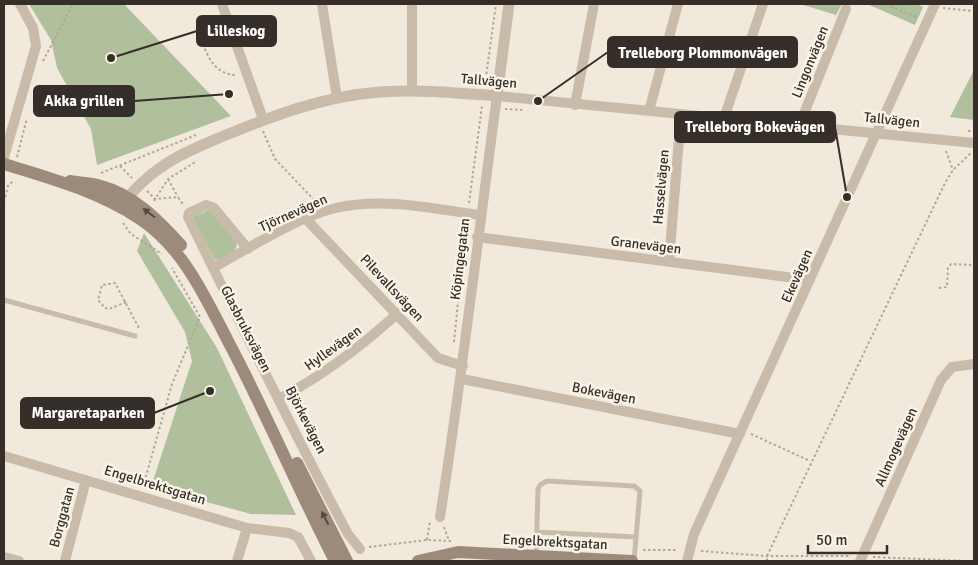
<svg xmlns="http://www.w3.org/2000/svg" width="978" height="565" viewBox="0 0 978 565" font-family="Signika,sans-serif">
<rect width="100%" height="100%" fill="#f1eadc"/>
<path fill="#b0c09d" d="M29 4H124L231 116 97 165 91 129 57 68 51 40Z
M800 4H842L836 15Z
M867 4H916L923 7 915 25Z
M974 70V120L950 117Z
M209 210 237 242C237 254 225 258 215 260L194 220V216Z
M144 233 217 348 296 515 251 514 151 487 192 361 185 332 137 251Z"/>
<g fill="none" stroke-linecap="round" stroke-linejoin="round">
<path stroke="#b4a593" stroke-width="2" stroke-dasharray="2.5 2.5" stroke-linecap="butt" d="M886 4 918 18
M943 8 974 11
M203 44C209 60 217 75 237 75
M43 61 73 4
M485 84 496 4
M505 109 525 110
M263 131 275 159 318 204
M968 131H974
M946 151 953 170
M17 157 27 118
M120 166 132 178
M101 173 196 135
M168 179 178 197
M147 191 155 199 178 197 184 206
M154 201 168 179 197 161
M4 202 8 186 14 180
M469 203 482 106
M123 223 131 234 162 254
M939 288 947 287 948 268 951 264 974 265
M126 302 109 309 105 308 98 300 102 285 115 283 140 330
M454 342 466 223
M751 434 810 461
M143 487 172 384 200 317 172 268
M444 527 449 541
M427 540 430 521
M369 547 427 540 451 541
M643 550H678
M701 551 767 556H851
M873 557 968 561
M767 561V556L945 183 953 170 972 152"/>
<path stroke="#c9bba9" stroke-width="5" d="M4 300 135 336
M537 532 636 537
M536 556 538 489 540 485 547 481 634 486 640 491 634 561"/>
<path stroke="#c9bba9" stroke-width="10" d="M222 4 263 119
M322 4 337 98
M412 4V90
M575 105 594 4
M649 111 678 4
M724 118 763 4
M799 126 846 9
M4 157 36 46 33 28 20 4
M306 219 438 358 463 366
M477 237 810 280
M248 249 214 208 206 205 189 213 188 217C240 323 292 430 348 534L360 549
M669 262 681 114
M213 268C249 248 297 217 336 208 383 197 434 209 480 215
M462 379 740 434
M279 399C326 373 358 349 398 313
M4 456 247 528 289 533 298 537 311 561
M440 517C462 377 478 237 497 96L974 143
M4 557 19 561
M65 561 86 480
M237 561 247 528
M687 561 694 534 935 4
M860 561 941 380 952 367 974 364"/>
<path stroke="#c9bba9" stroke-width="11" d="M122 204C133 191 145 178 160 168 178 155 200 146 221 137 272 116 324 96 380 92 419 89 458 93 497 96L509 4"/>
<path stroke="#9c8b7a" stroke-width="12" d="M4 164C50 178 100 192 140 219 184 248 206 299 229 343 267 415 298 489 335 561
M70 181C80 183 91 183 101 186 133 194 159 221 181 245
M297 463 347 561
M418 561 458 552 632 561"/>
</g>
<defs><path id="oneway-solid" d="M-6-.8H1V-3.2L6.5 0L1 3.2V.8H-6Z" transform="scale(1.25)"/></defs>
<g fill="#554a41">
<use href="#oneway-solid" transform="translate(149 213) rotate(-143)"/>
<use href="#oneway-solid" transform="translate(325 518) rotate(-117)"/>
</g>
<g text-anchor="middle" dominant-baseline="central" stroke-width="5" stroke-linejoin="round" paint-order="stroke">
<g font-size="14" fill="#362e28" stroke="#f9f3e8">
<text transform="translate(810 62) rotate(-68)">Lingonvägen</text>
<text transform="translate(489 81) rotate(5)">Tallvägen</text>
<text transform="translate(892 120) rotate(6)">Tallvägen</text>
<text transform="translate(661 187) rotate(-85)">Hasselvägen</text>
<text transform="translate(293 213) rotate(-24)">Tjörnevägen</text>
<text transform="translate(646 245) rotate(7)">Granevägen</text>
<text transform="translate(460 259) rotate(-83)">Köpingegatan</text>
<text transform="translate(797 276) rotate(-66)">Ekevägen</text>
<text transform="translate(392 288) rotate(47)">Pilevallsvägen</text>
<text transform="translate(246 329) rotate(63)">Glasbruksvägen</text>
<text transform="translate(333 348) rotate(-36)">Hyllevägen</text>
<text transform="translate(604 393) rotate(11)">Bokevägen</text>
<text transform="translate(306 420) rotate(63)">Björkevägen</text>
<text transform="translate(896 447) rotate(-66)">Allmogevägen</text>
<text transform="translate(155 485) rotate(17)">Engelbrektsgatan</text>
<text transform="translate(62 517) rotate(-75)">Borggatan</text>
<text transform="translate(555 542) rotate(3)">Engelbrektsgatan</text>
</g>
</g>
<path fill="none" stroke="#362e28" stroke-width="2" d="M111 58L197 31M538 101L608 52M229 94L134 101M847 197L835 127M210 391L154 413"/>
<g fill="#362e28" stroke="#f9f3e8" stroke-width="2">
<circle cx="111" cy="58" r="5"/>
<circle cx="538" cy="101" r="5"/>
<circle cx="229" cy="94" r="5"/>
<circle cx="847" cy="197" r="5"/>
<circle cx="210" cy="391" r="5"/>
</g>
<g fill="#362e28" stroke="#362e28" stroke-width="2">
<rect x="197" y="16" width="79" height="30" rx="5"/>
<rect x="608" y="37" width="189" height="30" rx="5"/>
<rect x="34" y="86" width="100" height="30" rx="5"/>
<rect x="675" y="112" width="160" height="30" rx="5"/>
<rect x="21" y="398" width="133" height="30" rx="5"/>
</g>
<g font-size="15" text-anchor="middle" font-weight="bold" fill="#fff">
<text x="236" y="36">Lilleskog</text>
<text x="703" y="58">Trelleborg Plommonvägen</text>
<text x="84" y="106">Akka grillen</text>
<text x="755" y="132">Trelleborg Bokevägen</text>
<text x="88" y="418">Margaretaparken</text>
</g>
<rect width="978" height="565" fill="none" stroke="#362e28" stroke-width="10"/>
<path d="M808 545v8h79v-8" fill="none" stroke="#362e28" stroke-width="2.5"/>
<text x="816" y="545" font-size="15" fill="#362e28" stroke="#f9f3e8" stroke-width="4" paint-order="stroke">50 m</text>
</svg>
